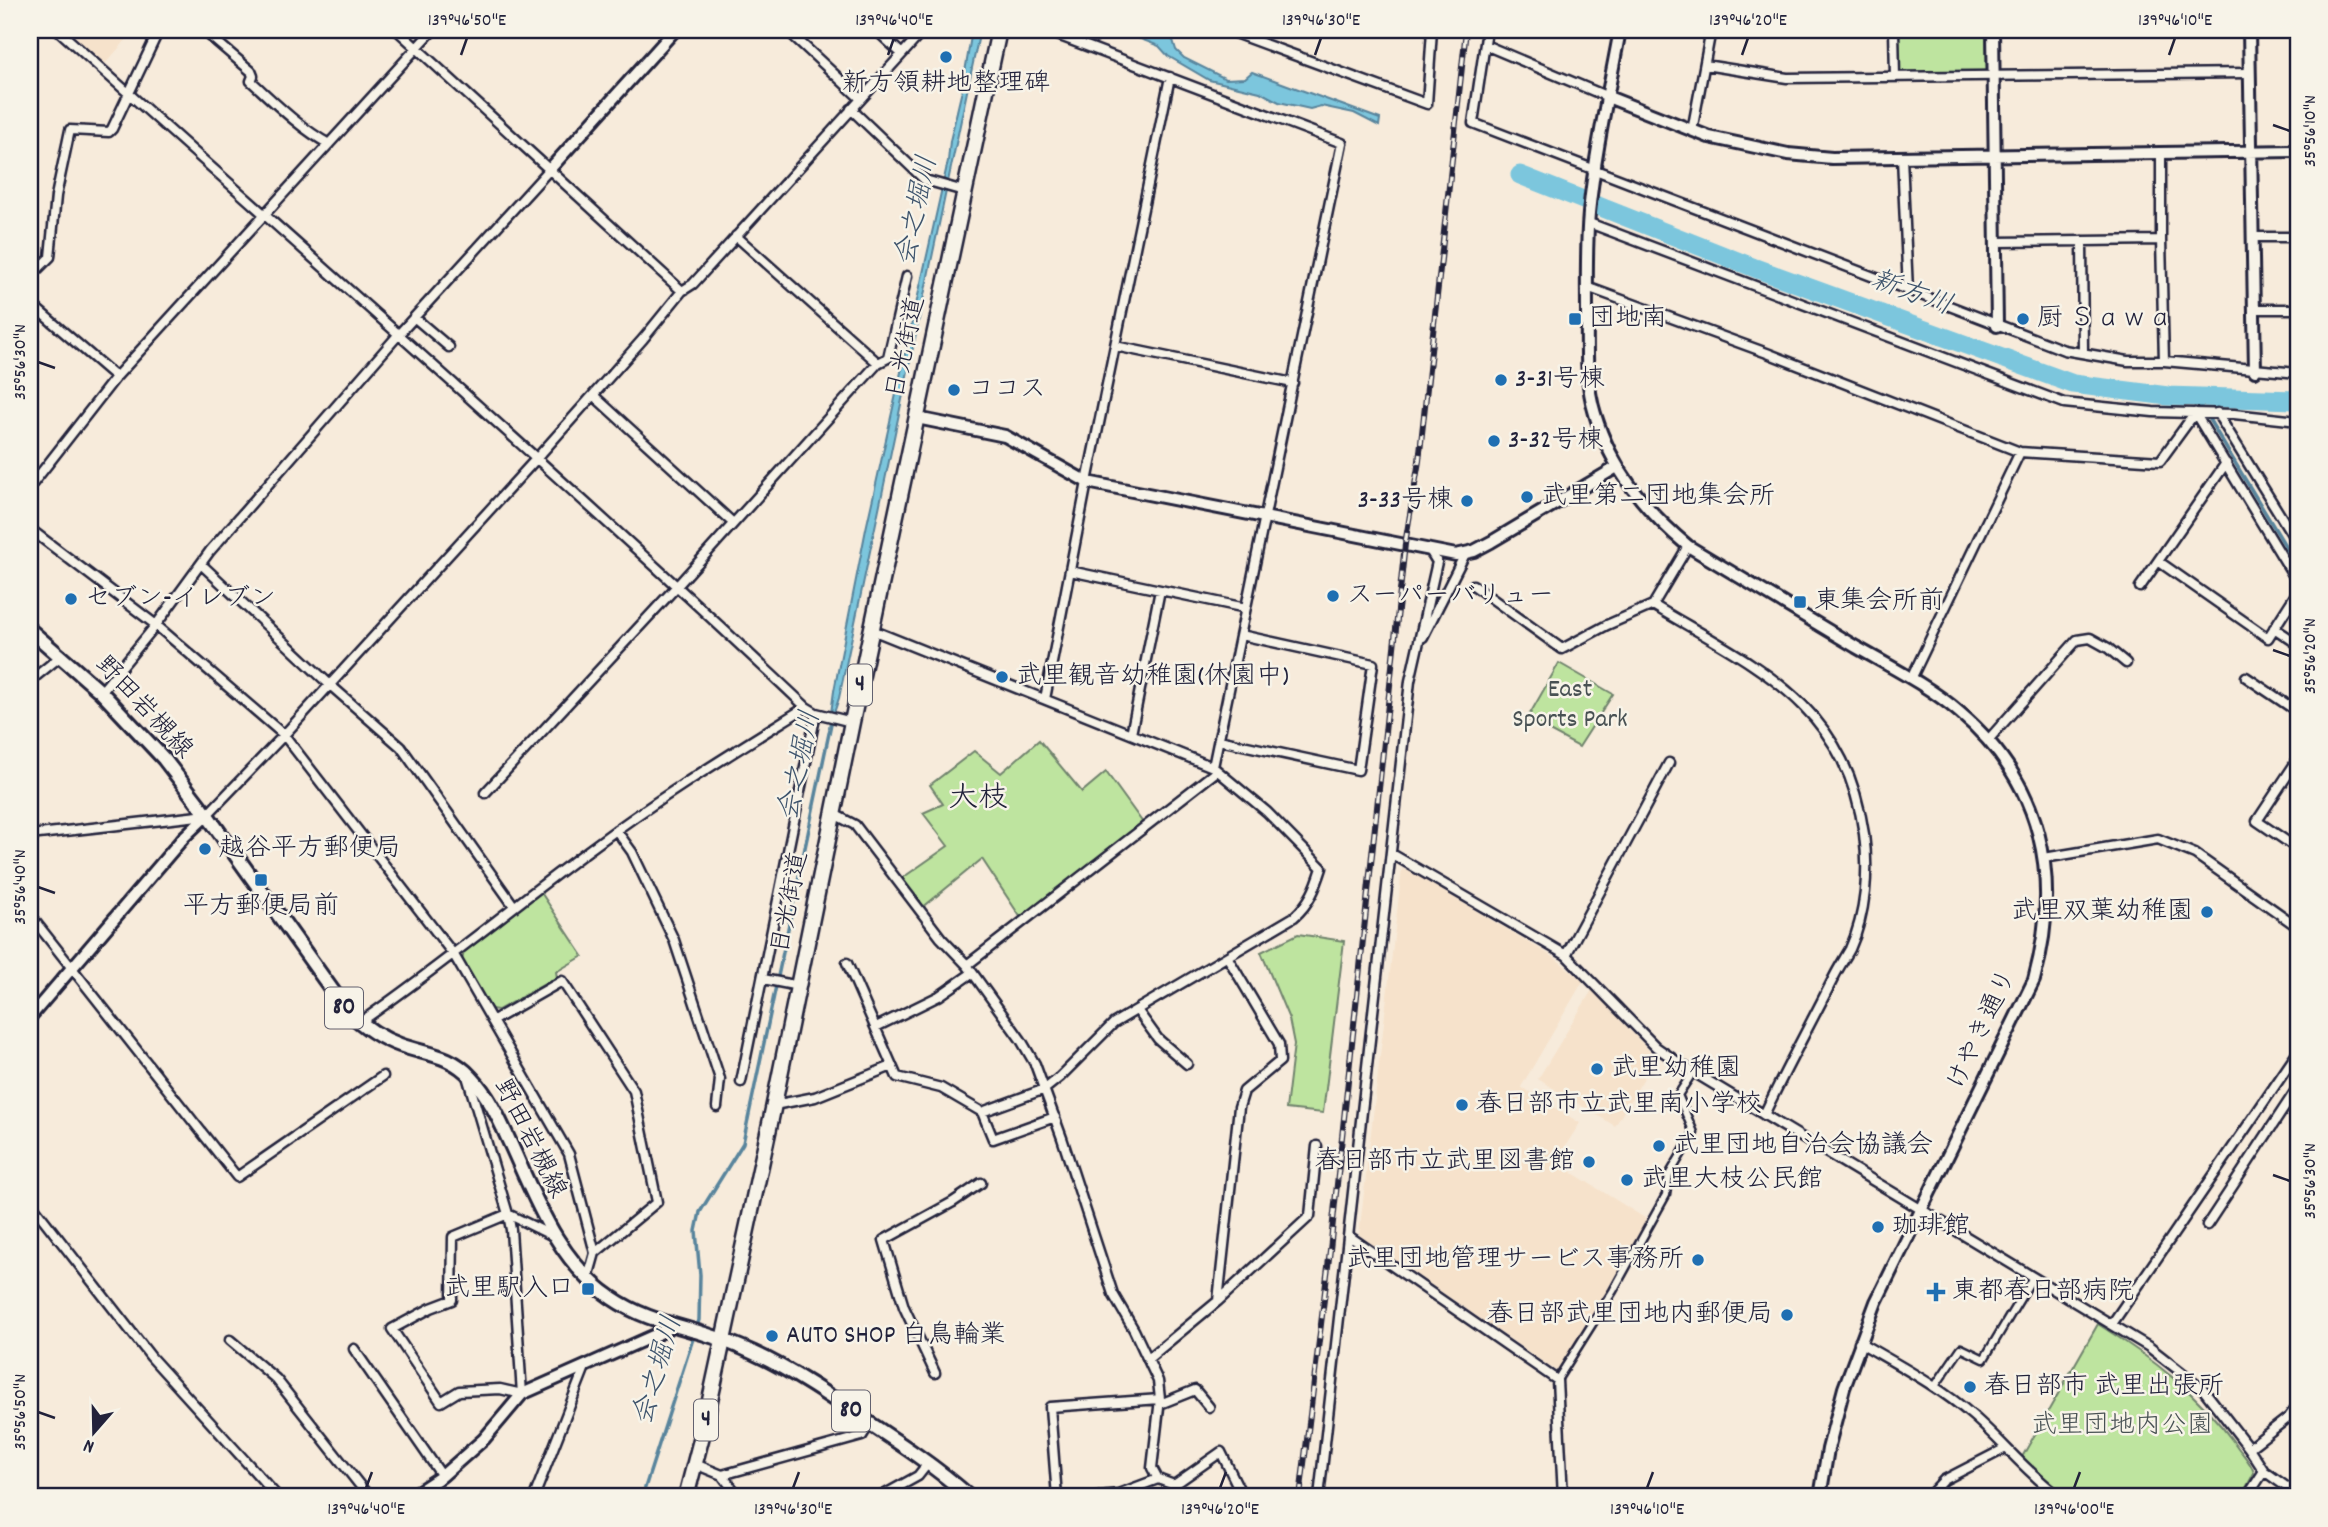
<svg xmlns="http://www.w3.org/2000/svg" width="2328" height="1527" viewBox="0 0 2328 1527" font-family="Dekko,'Klee One',sans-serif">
<rect width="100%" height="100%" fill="#f7ebdb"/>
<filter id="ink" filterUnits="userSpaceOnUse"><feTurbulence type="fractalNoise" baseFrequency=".0143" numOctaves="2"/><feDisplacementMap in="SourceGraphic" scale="14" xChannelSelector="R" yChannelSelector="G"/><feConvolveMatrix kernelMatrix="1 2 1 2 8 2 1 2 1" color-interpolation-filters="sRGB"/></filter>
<g filter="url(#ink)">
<path fill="#f6e2cb" d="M65 30H135L104 65Z
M1402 869 1409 871 1555 958 1583 981 1521 1087 1580 1123 1555 1162 1648 1220 1561 1368 1555 1370 1359 1235Z
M1592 990 1656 1058 1615 1126 1538 1079Z"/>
<path fill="#bee49f" stroke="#70836d" stroke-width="2" d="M1897 30H1986L1987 71 1898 73Z
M1559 663 1613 694 1579 747 1527 719Z
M1039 740 1082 792 1106 772 1143 823 1021 918 982 859 922 908 901 879 948 846 923 813 943 804 930 785 974 751 1001 773Z
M540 891 583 956 556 972 557 977 498 1010 491 1009 462 960 464 952Z
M1298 934 1344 941 1323 1113 1286 1109 1294 1044 1289 1019 1261 952Z
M2098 1324C2152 1358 2199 1394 2236 1445 2242 1454 2251 1462 2254 1473L2241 1497H2069L2045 1480 2022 1457Z"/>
<path fill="#7cc6dd" stroke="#58849c" stroke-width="2" d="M972 30H980L839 698 829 728 834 691 866 529 948 161 950 141 962 90Z
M1103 30H1146L1173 40 1176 50 1184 58 1226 79 1245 78 1252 72 1380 119 1379 126 1354 113 1321 106 1310 109 1279 102 1260 92 1209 80 1168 56 1159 46 1133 36Z"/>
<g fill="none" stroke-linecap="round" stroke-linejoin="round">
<path stroke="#58849c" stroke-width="3.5" d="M2192 395 2204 411 2298 567
M642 1497 699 1320 700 1275 696 1231 700 1212 743 1143 832 719"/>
<path stroke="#7cc6dd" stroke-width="19" d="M1520 175 1755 268 2073 384 2168 396 2298 400"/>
<defs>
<path id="pedestrian" d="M1557 1380 1613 1291 1666 1195 1669 1175 1694 1133 1678 1095 1693 1072
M1935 1386 1961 1348 1984 1359 2033 1277"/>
<path id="minor" d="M58 30C308 255 562 476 806 707L816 713 852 722
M203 30 251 71 253 76 251 81C276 104 300 128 329 144
M397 30 682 291
M787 30 860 98
M876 30 902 54
M1044 30 1342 143 1213 767
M1226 30 1427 104 1432 30
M1487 30 1473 123 2064 350 2128 361H2164L2298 373
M1894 30 1895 77
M1485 45 1608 97
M1705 65 1787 78 2249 73
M851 109 925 180 964 191
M1692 131 1711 30
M2161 153V240L2164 361
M1902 157 1908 291
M1589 223 2064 403 2153 412 2234 414 2298 421
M736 236 878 363
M2252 237H2298
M2082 241 2083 353
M1995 242 2161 240
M30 277 50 257 56 196 70 130 109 132 112 129 159 30
M1587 287 1767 353 2020 452 2160 461 2195 413
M30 303 116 377
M2253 309H2298
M415 318 449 347
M1115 346 1293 383
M593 395 733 523
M2195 413 2298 583
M2217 413 2298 544
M30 487 116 377 433 30
M30 529 156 625 284 735 454 955 569 1154 595 1253 588 1278
M2158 561 2268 638 2298 591
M201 564 329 684 401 747 514 906
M1070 571 1246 608
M1473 585 1562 649 1607 625 1653 605 1688 546
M2140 587 2226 463
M1653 605C1756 667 1845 702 1864 834 1869 871 1866 914 1850 949 1845 958 1839 967 1834 977 1811 1023 1786 1068 1764 1115
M2274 628 2298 644
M1423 637 1465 554
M2246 677 2298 712
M1911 679 2020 452
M30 681 61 656
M101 692 156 625 210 551 399 334 549 170
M1045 699 1087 482 1170 77
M1131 734 1160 590
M1989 739 2077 640 2090 638 2108 648 2126 663
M1219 740 1358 770 1373 664 1241 635
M2298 759 2257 821 2298 849
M485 793 678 585 878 363 888 358 907 276
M834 814 855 825 941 938 967 965 1021 1040 1035 1064 1062 1138 1113 1294 1134 1330 1158 1381 1160 1399 1152 1468 1158 1479 1174 1485 1185 1497
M616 830 632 852 674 940 720 1079 717 1107
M30 835 207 815 284 735 537 458 643 339 682 291 693 284 924 30
M1392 854 1566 955 1656 1047 1685 1067 2149 1347 2203 1389 2249 1448 2264 1471 2298 1495
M2044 858 2158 839 2195 854 2298 927
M30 915 237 1177 383 1076
M1566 955 1669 763
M847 963 897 1077 941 1088 982 1112 1045 1089 1060 1077 1114 1023 1294 917C1310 903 1316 887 1322 868L1267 812 1213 767 872 630
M967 965 1217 771
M763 979 799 986
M1137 1010 1158 1039 1187 1064
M492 1021 562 981 634 1091 657 1202 595 1253
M359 1023C440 967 514 905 593 847 661 796 734 752 806 707
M876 1027 939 996 972 973
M467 1076 508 1214 511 1230 522 1394 500 1389 459 1391 441 1402 392 1329 431 1308 452 1300 453 1237 508 1214 555 1237
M741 1082 816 713
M774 1105 815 1097 892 1066
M982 1112 993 1139 1055 1117
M30 1202 151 1357 278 1497
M2207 1225 2298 1087
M1349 1236 1557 1380 1563 1497
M1218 1301 1310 1216 1317 1146
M2112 1324 2298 1052
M230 1340 276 1379 369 1497
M1859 1342C1898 1365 1939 1386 1973 1416 2003 1442 2027 1473 2060 1497
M354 1349 442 1476
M1148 1359 1218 1301 1239 1107 1244 1091 1280 1061 1279 1044 1228 958
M935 1373 904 1307 884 1240 953 1202 981 1183
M1160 1404 1195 1390 1209 1407
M2249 1448 2289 1417 2298 1405
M695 1464 722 1475 739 1497
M722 1475 862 1436 870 1423
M1174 1485 1221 1452 1243 1497
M30 1496 31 1497
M534 1497 585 1367
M880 1497 918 1476 929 1462
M1057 1497 1050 1407 1160 1399
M1090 1497 1118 1494 1158 1479
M1319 1497 1410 681 1437 562 1429 549
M1928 1497 1944 1480 2004 1449
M2247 1497 2264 1471"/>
<path id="tertiary" d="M1620 30C1609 90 1595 152 1589 213 1586 246 1587 280 1587 314 1587 347 1585 382 1595 414 1611 469 1645 510 1688 546 1744 580 1800 613 1856 647 1891 667 1929 686 1959 712 2043 783 2062 877 2034 980L1876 1302 1844 1388 1828 1449 1820 1497
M1993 30 1997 326
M2249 30 2255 371
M1608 97 1709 137 1788 154 1832 158 2298 151
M549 170 675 30
M917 418 1005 436 1087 482 1456 555 1474 551 1491 542 1617 467
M30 1017 184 837 207 815
M410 1497 442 1476 484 1439 522 1394 662 1332 671 1326"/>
<path id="primary" d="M30 630 101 692 164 759 207 815 347 1011C362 1025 380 1038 400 1045 427 1055 450 1054 471 1077 490 1097 500 1121 511 1145 536 1200 559 1263 612 1298 641 1318 672 1324 705 1334 721 1339 739 1346 754 1353 793 1371 828 1395 863 1419 901 1444 936 1467 970 1497"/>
<path id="trunk" d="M686 1497 704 1428 772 1114 852 722 999 30"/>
</defs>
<use href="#pedestrian" stroke="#22223b" stroke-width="11"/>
<use href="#minor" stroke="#22223b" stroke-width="13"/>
<use href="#tertiary" stroke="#22223b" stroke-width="16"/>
<use href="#primary" stroke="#22223b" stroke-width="18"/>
<use href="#trunk" stroke="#22223b" stroke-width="19"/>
<use href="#pedestrian" stroke="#f7f3e8" stroke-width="6"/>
<use href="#minor" stroke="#f7f3e8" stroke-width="8"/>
<use href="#tertiary" stroke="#f7f3e8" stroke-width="10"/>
<use href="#primary" stroke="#f7f3e8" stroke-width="12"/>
<use href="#trunk" stroke="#f7f3e8" stroke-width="14"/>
<defs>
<path id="rail" d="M1300 1497 1330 1250 1405 544 1419 461 1466 30"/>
</defs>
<use href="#rail" stroke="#22223b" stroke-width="6"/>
<use href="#rail" stroke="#f7f3e8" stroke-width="3.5" stroke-dasharray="10" stroke-linecap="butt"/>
</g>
</g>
<path fill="none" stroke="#22223b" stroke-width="2.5" d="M461 55 467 38M888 55 894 38M1315 55 1321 38M1742 55 1748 38M2169 55 2175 38M2273 125 2290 131M38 362 55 368M2273 650 2290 656M38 887 55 893M2273 1175 2290 1181M38 1412 55 1418M366 1488 372 1472M793 1488 799 1472M1220 1488 1226 1472M1647 1488 1653 1472M2074 1488 2080 1472"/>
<g fill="#1f6fb2" stroke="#f7f3e8" stroke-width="2.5">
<circle cx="946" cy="57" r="7"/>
<rect x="1568" y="312" width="14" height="14" rx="3.5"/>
<circle cx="2023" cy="319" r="7"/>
<circle cx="1501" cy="380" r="7"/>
<circle cx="954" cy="390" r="7"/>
<circle cx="1494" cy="441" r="7"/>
<circle cx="1527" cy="497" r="7"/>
<circle cx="1467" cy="501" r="7"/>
<circle cx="1333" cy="596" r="7"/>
<circle cx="71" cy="599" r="7"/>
<rect x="1793" y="595" width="14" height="14" rx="3.5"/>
<circle cx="1002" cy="677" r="7"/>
<circle cx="205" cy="849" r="7"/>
<rect x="254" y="873" width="14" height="14" rx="3.5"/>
<circle cx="2207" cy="912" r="7"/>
<circle cx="1597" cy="1069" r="7"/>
<circle cx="1462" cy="1105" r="7"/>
<circle cx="1659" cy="1146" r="7"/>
<circle cx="1589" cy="1162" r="7"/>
<circle cx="1627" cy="1180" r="7"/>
<circle cx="1878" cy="1227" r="7"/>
<circle cx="1698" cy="1260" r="7"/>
<rect x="581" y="1282" width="14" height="14" rx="3.5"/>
<path d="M1932.5 1281.5h7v7h7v7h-7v7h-7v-7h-7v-7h7z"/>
<circle cx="1787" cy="1315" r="7"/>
<circle cx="772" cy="1336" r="7"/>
<circle cx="1970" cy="1387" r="7"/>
</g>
<g text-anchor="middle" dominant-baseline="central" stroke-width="5" stroke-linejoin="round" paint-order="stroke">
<g fill="#f7f3e8" stroke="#62616f" stroke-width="2">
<rect x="848" y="664.5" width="24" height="41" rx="5"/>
<rect x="325" y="987.5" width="38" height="41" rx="5"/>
<rect x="832" y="1390.5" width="38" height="41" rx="5"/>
<rect x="694" y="1399.5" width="24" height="41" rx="5"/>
</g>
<g font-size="24" font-weight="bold" fill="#22223b">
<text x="860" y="685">4</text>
<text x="344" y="1008">80</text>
<text x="851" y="1411">80</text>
<text x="706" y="1420">4</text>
</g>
<g font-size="26" fill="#22223b" stroke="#f7f3e8" text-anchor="start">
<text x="946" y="84" text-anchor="middle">新方領耕地整理碑</text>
<text x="1589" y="319">団地南</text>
<text x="2037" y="319">厨 Ｓａｗａ</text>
<text x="1515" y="380">3-31号棟</text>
<text x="968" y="390">ココス</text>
<text x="1508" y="441">3-32号棟</text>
<text x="1541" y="497">武里第二団地集会所</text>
<text x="1453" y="501" text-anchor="end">3-33号棟</text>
<text x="1347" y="596">スーパーバリュー</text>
<text x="85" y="599">セブン-イレブン</text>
<text x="1814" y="602">東集会所前</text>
<text x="1016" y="677">武里観音幼稚園(休園中)</text>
<text x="219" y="849">越谷平方郵便局</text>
<text x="261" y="907" text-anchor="middle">平方郵便局前</text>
<text x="2193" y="912" text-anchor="end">武里双葉幼稚園</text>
<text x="1611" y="1069">武里幼稚園</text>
<text x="1476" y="1105">春日部市立武里南小学校</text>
<text x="1673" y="1146">武里団地自治会協議会</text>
<text x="1575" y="1162" text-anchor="end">春日部市立武里図書館</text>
<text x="1641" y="1180">武里大枝公民館</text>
<text x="1892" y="1227">珈琲館</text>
<text x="1684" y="1260" text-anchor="end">武里団地管理サービス事務所</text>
<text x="574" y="1289" text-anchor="end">武里駅入口</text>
<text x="1952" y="1292">東都春日部病院</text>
<text x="1773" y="1315" text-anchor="end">春日部武里団地内郵便局</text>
<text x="786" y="1336">AUTO SHOP 白鳥輪業</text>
<text x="1984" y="1387">春日部市 武里出張所</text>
</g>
<g font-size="26" fill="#22223b" stroke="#f7f3e8">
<text transform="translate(907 348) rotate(-78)">日光街道</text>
<text transform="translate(143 708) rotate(47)">野田岩槻線</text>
<text transform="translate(791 903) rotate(-79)">日光街道</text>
<text transform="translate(1983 1030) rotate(-65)">けやき通り</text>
<text transform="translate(529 1139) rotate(63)">野田岩槻線</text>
</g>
<g font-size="26" fill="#495254" stroke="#f7f3e8">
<text x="1570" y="690">East<tspan x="1570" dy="30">Sports Park</tspan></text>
<text x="2122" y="1426">武里団地内公園</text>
</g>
<g font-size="28" font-style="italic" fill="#3d536c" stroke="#f7f3e8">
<text transform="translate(919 211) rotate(-78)">会之堀川</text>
<text transform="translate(1911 295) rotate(20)">新方川</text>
<text transform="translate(802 766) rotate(-78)">会之堀川</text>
<text transform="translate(660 1371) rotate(-74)">会之堀川</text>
</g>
<g font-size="30" fill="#22223b" stroke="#f7f3e8">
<text x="978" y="800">大枝</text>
</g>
</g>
<rect width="2328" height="1527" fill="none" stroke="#f7f3e8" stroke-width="77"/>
<g transform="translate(94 1432) rotate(200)" stroke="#f7f3e8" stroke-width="5" paint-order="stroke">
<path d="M0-5L12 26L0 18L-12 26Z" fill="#22223b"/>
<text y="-10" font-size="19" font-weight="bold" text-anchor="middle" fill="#22223b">N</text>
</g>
<rect x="38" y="38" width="2252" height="1450" fill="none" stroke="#22223b" stroke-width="2.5"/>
<g font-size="18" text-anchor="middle" fill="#22223b">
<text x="467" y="25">139°46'50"E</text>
<text x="894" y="25">139°46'40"E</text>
<text x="1321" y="25">139°46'30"E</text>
<text x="1748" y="25">139°46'20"E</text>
<text x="2175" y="25">139°46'10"E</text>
<text transform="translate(2309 131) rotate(-90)" y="6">35°56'10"N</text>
<text transform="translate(19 362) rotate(-90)" y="6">35°56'30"N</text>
<text transform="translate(2309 656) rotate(-90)" y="6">35°56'20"N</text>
<text transform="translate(19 887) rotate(-90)" y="6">35°56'40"N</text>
<text transform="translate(2309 1181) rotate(-90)" y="6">35°56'30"N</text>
<text transform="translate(19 1412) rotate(-90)" y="6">35°56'50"N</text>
<text x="366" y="1514">139°46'40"E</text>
<text x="793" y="1514">139°46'30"E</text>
<text x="1220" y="1514">139°46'20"E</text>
<text x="1647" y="1514">139°46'10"E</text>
<text x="2074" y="1514">139°46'00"E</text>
</g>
</svg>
